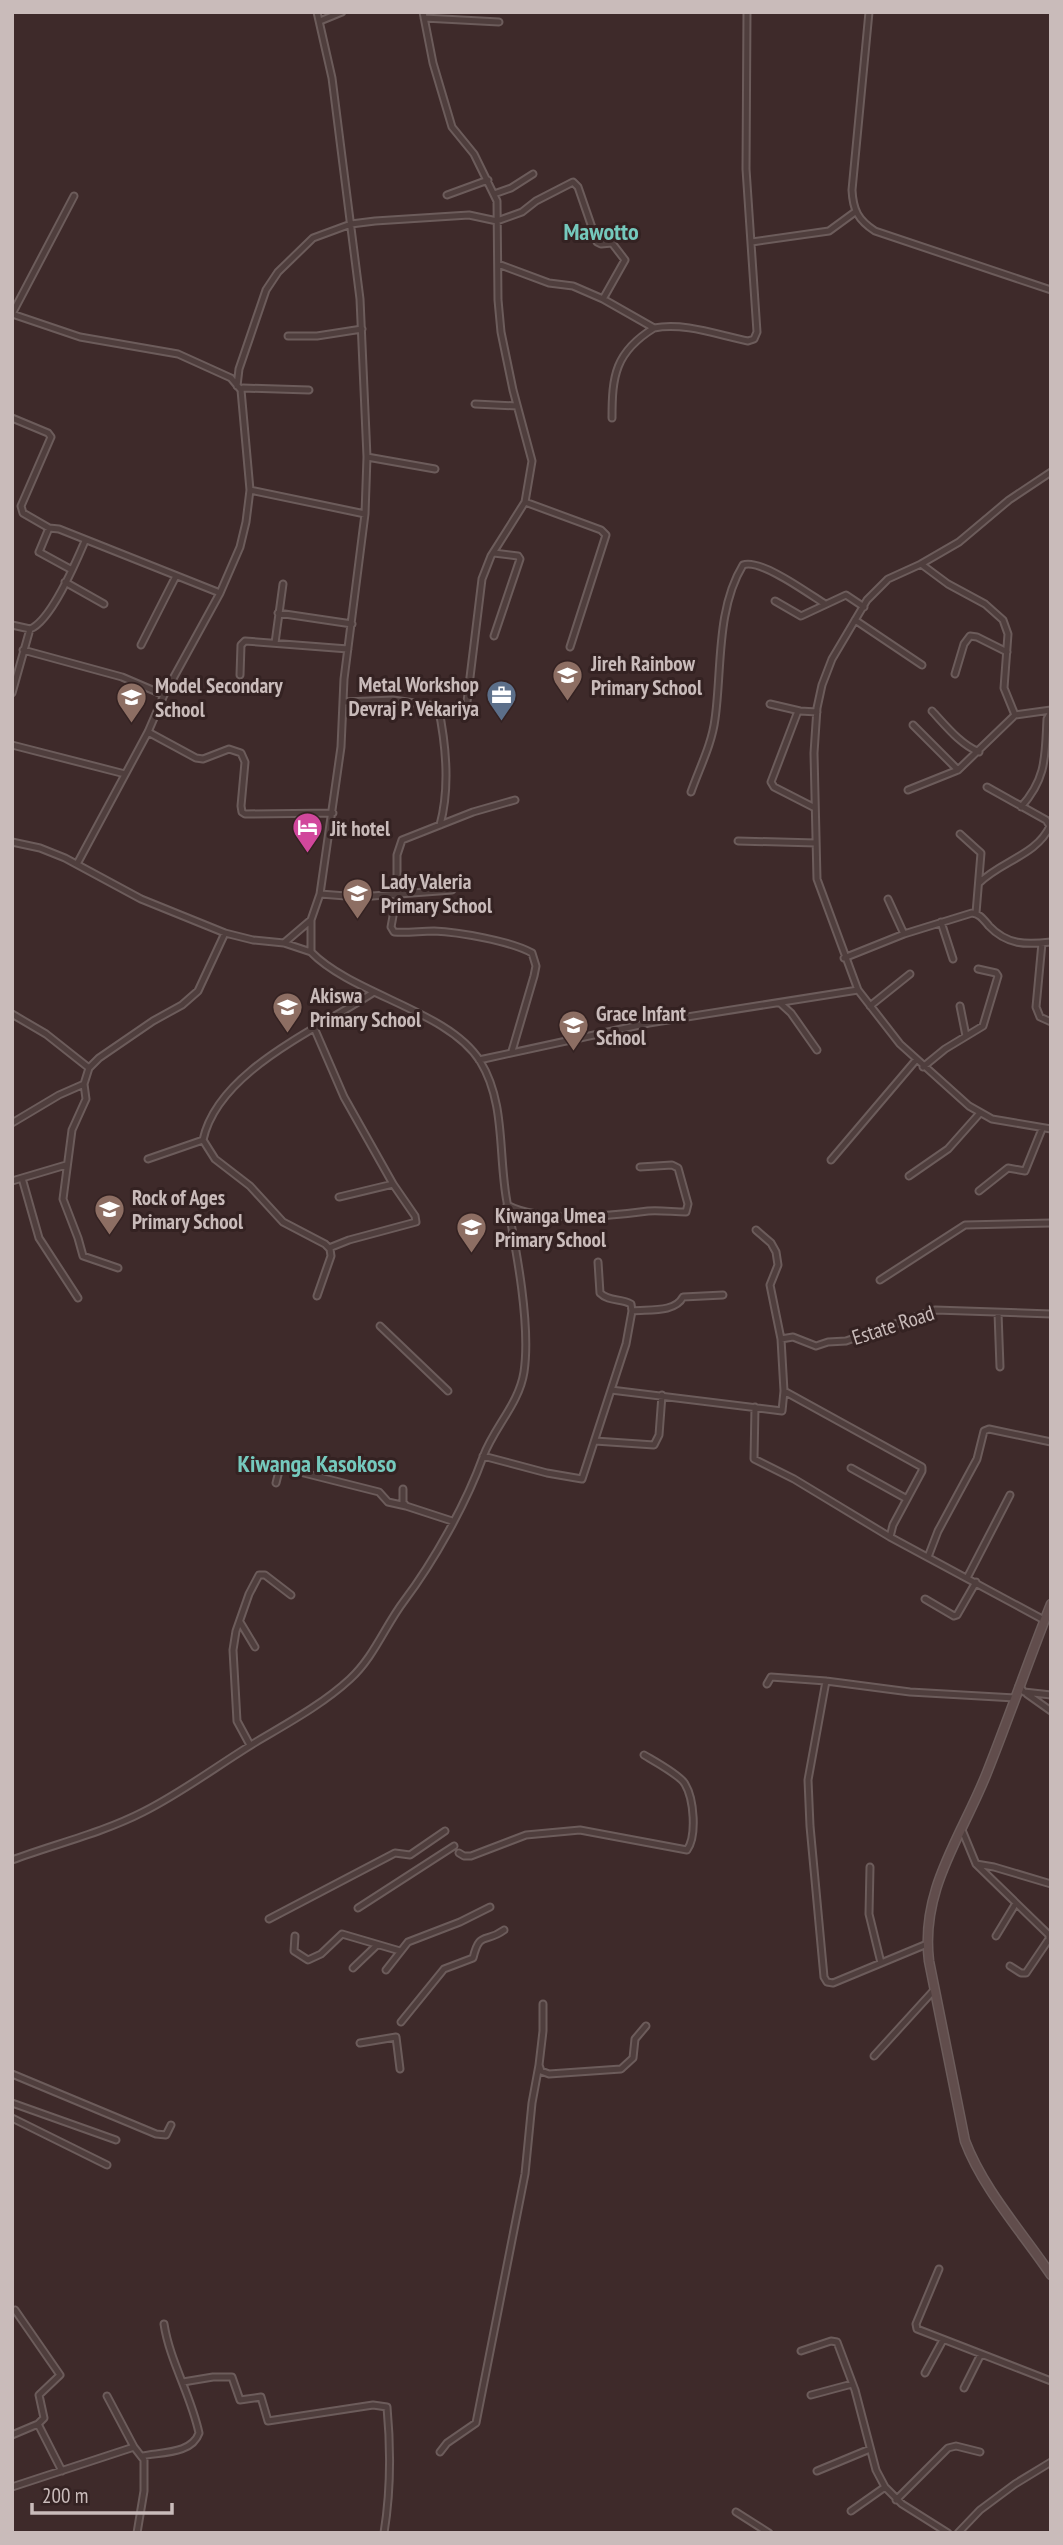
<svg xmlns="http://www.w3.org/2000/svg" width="1063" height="2545" viewBox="0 0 1063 2545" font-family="'PT Sans Narrow',sans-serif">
<rect width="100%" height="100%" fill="#3e2a2a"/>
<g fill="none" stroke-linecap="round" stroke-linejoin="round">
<defs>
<path id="street" d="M869 12 852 190C853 210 858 220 875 231L1051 290
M424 18 499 22
M320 21 342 12
M494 194 511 188 533 174
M447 195 488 180
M752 242 829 231 855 212
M498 264 549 283 573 286 603 299 654 328C615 352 612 376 612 418
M12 314 80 337 178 354 231 378 241 390 250 490 365 514
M12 314 74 196
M654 328C684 322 718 335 748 341L754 339 757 332 746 169 747 12
M288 336H317L362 329
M237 386 239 369 266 290 278 272 313 238 351 224 375 221 469 215 497 221 522 212 536 201 573 182 578 187 597 242 601 244 612 243 625 260 603 299
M241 390 243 388 309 390
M475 404 517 406
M12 418 48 433 51 437 21 506 23 513 49 528 59 529 220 593
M367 457 435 469
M1051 472 1009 500 959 542 921 564 888 579 867 600 832 659 822 685 817 708 814 753 817 879 858 990 900 1044 969 1106 992 1119 1051 1129
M525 502 601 530 606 535 570 647
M49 528 39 552 72 570
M65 582 104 604
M775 601 801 616 846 595 864 607
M278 613 352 624
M855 620 922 665
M12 625 30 629 12 693
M30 629C51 621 76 562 85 541
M494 636 520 559 518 556 494 553
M275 643 283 584
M141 645 176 576
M23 650 122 677 164 695
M955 674 964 644 970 636 977 637 1007 652
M240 675 241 645 245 641 348 649
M344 702 393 700 466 710 482 579 491 556 525 502 532 461 513 390 501 332 498 300 497 201 474 154 452 127 433 63 423 12
M770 704 800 711 817 712
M438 706C446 744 450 788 440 825
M798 711 771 782 774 787 815 808
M932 711C946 726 960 744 979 752
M1015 715 1051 710
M913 725 958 770
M148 732 196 758 203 759 229 749 241 753 245 762 241 806 242 812 245 814 333 813
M12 745 125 774
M908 790 958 770 1015 715 1004 688 1008 634 1003 620 985 604 948 584 921 564
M691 792C699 769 712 744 715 719 722 670 716 609 743 565 760 558 809 594 825 604
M1021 807C1047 778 1045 756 1047 719L1051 712
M960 834 981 853 976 913
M738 841 816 843
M12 842 40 848 65 858 141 899 225 933 253 940 284 943 311 952
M77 864 148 732 164 695 220 593 240 547 246 522 250 490
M979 883C1001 861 1037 855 1050 826L1046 820 987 787
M320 894 359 897 452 890
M888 899 904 934
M941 922 953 959
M284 943 311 920
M1042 943 1036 1007 1040 1017 1051 1022
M844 958 904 934 972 913C980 914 983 919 989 926 1007 945 1026 945 1051 942
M780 1003 791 1013 817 1050
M870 1006 910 974
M960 1006 966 1036
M12 1014 46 1034 89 1068
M315 1030 344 1097 393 1184 339 1197
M512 1051 534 976 536 966 532 953C511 941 458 932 434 931 420 931 408 933 394 932L391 927 397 894V855L402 840 473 812 515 800
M479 1060 649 1023 858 990
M923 1067 945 1049 983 1026 998 976 996 973 978 969
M84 1084 86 1099 72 1130 63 1199 78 1238 83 1256 118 1268
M12 1123 59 1095 84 1084 89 1068 99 1058 153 1021 182 1005 198 991 225 933
M148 1159 203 1140
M831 1160 916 1060
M909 1176 948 1149 980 1113
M22 1178 39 1238 78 1298
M12 1181 66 1165
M979 1191 1008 1168 1025 1171 1042 1129
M507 1205C540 1223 611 1216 648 1211 660 1210 674 1212 686 1212L688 1204 678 1168 672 1165 640 1167
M756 1230 771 1243 776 1252 778 1265 770 1285 781 1339 784 1391
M329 1248 349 1240 416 1222 415 1216 393 1184
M598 1262 600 1293C609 1302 621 1298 631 1304L632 1311
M880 1280 965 1225 1051 1223
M317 1296 331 1256 330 1249 325 1244 283 1222 250 1186 215 1159 203 1140C218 1070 319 1029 374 992
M998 1313 1000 1367
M380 1326 448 1391
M781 1339 793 1337 816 1346 828 1342 846 1341 935 1310 1051 1314
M611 1390 626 1344 632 1311C648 1309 675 1313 683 1297L723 1295
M755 1407 754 1459 794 1479 890 1537 1044 1620
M595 1441 654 1445 659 1435 662 1395
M483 1456 547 1473 582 1479 611 1390 782 1411 784 1391 922 1467V1471L893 1525 890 1537
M851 1468 907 1499
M276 1483 280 1467 379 1492 388 1502 406 1506
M403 1489V1502L406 1506 452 1521
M928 1557 938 1531 977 1459 984 1431 989 1429 1051 1442
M967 1578 1010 1495
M925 1599 954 1616 957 1615 976 1582
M240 1622 255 1647
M826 1681 808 1780 810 1826 824 1977 827 1982 833 1983 927 1944
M767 1684 771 1677 826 1681 910 1692 1015 1698
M1019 1686 1024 1692 1051 1695
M1027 1694 1051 1711
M250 1745 237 1721 233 1650 236 1631 249 1594 259 1575H265L291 1595
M962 1830 976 1864 1049 1935V1939L1026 1973H1021L1010 1966
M459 1853 464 1856H471L526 1835 580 1830 687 1850C697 1836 694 1799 685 1784 680 1775 654 1761 644 1755
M12 1860C55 1844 102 1833 143 1812 183 1792 218 1765 256 1742 288 1723 323 1704 350 1679 374 1657 385 1626 404 1601 434 1561 466 1504 483 1457 494 1427 519 1404 524 1372 531 1325 516 1249 507 1202 498 1155 506 1103 480 1061 449 1011 353 995 311 952V920L320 894 341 747 344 679 365 514 367 457 360 299 332 78 317 12
M976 1864 994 1867 1051 1884
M870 1867 869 1914 881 1963
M358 1908 454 1846
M269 1919 395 1853 410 1855 445 1831
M295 1936 294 1951 308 1960 321 1954 342 1934 400 1951
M996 1936 1016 1903
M353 1968 377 1945
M386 1970 408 1942 460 1922 490 1907
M543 2004V2031L539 2065 541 2071 549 2074 621 2069 633 2058 635 2039 646 2026
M401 2022 444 1969 473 1958C480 1930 485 1944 504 1930
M360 2043 396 2037 400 2069
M874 2056 935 1989
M12 2074 156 2134 166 2135 171 2125
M12 2103 116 2140
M12 2118 107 2165
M939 2269 916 2324 917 2329 1051 2381
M801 2351 831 2341 837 2342 855 2390 876 2470 885 2487 902 2504 948 2533
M925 2373 943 2340
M183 2382 213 2377H232L240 2400 261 2397 268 2421 373 2405 387 2407C391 2450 391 2490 384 2533
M964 2388 981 2354
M811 2395 852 2384
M107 2396 134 2447 144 2460V2491L137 2533
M38 2424 62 2471
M12 2435 38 2424 44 2418 39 2395 60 2375 15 2310
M440 2452 447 2443 476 2423 525 2174 532 2103 539 2065
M142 2456C161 2452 192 2454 199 2433 191 2395 170 2362 164 2324
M817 2471 870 2449
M12 2487 134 2447
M896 2500 948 2448 956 2446 980 2452
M851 2511 885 2487
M736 2512 769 2533
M958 2533 980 2510 1015 2484 1051 2462"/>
<path id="secondary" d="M1051 1604C1029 1659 1010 1715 988 1770 963 1835 920 1888 929 1961L965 2141C983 2189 1022 2232 1051 2275"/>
</defs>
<use href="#street" stroke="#6c5c5b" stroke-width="9"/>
<use href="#secondary" stroke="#6c5c5b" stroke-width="11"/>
<use href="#street" stroke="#4f3e3d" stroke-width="5"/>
<use href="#secondary" stroke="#614d4c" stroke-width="8"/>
</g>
<defs>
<symbol id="school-pin" viewBox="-11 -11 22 30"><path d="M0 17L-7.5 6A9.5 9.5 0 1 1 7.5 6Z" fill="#8d6e63" stroke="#342222"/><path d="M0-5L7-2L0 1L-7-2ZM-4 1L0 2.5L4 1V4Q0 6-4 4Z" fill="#fff"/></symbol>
<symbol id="office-pin" viewBox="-11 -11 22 30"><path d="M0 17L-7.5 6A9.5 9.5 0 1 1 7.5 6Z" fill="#5c6f8a" stroke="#342222"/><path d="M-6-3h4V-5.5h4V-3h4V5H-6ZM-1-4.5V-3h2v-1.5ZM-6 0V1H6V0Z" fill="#fff"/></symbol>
<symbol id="hotel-pin" viewBox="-11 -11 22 30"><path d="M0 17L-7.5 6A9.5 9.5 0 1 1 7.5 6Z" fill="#d1479c" stroke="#342222"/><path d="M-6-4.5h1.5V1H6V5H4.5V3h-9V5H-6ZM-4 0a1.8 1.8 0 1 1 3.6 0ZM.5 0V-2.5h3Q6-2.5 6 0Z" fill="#fff"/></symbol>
</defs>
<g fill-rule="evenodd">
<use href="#school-pin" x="550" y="658" width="35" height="47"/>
<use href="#office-pin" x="484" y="678" width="35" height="47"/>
<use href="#school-pin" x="114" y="680" width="35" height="47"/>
<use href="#hotel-pin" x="290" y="810" width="35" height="47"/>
<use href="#school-pin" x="340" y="876" width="35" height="47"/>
<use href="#school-pin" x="270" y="990" width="35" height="47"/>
<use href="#school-pin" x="556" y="1008" width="35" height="47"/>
<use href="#school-pin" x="92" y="1192" width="35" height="47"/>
<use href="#school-pin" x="454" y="1210" width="35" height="47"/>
</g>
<g text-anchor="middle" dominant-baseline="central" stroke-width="6" stroke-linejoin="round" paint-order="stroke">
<g font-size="21" font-weight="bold" fill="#c9bbba" stroke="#342222" text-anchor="start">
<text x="591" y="663">Jireh Rainbow<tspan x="591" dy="24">Primary School</tspan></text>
<text x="479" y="684" text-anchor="end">Metal Workshop<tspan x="479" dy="24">Devraj P. Vekariya</tspan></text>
<text x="155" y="685">Model Secondary<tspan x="155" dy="24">School</tspan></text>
<text x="330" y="828">Jit hotel</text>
<text x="381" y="881">Lady Valeria<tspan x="381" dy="24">Primary School</tspan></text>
<text x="310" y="995">Akiswa<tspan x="310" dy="24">Primary School</tspan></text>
<text x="596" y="1013">Grace Infant<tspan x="596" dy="24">School</tspan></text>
<text x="132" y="1197">Rock of Ages<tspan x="132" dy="24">Primary School</tspan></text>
<text x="495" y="1215">Kiwanga Umea<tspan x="495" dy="24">Primary School</tspan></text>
</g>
<g font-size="21" fill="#c9bbba" stroke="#342222">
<text transform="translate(893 1325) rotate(-18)">Estate Road</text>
</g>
<g font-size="24" font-weight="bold" fill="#75c9bd" stroke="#342222">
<text x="601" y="231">Mawotto</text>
<text x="317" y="1463">Kiwanga Kasokoso</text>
</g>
</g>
<rect width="1063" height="2545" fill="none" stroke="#c9bbba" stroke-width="28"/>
<path d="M32 2503v10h140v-10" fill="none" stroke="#c9bbba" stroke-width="3.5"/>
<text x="42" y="2503" font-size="21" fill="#c9bbba" stroke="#342222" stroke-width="5" paint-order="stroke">200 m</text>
</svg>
